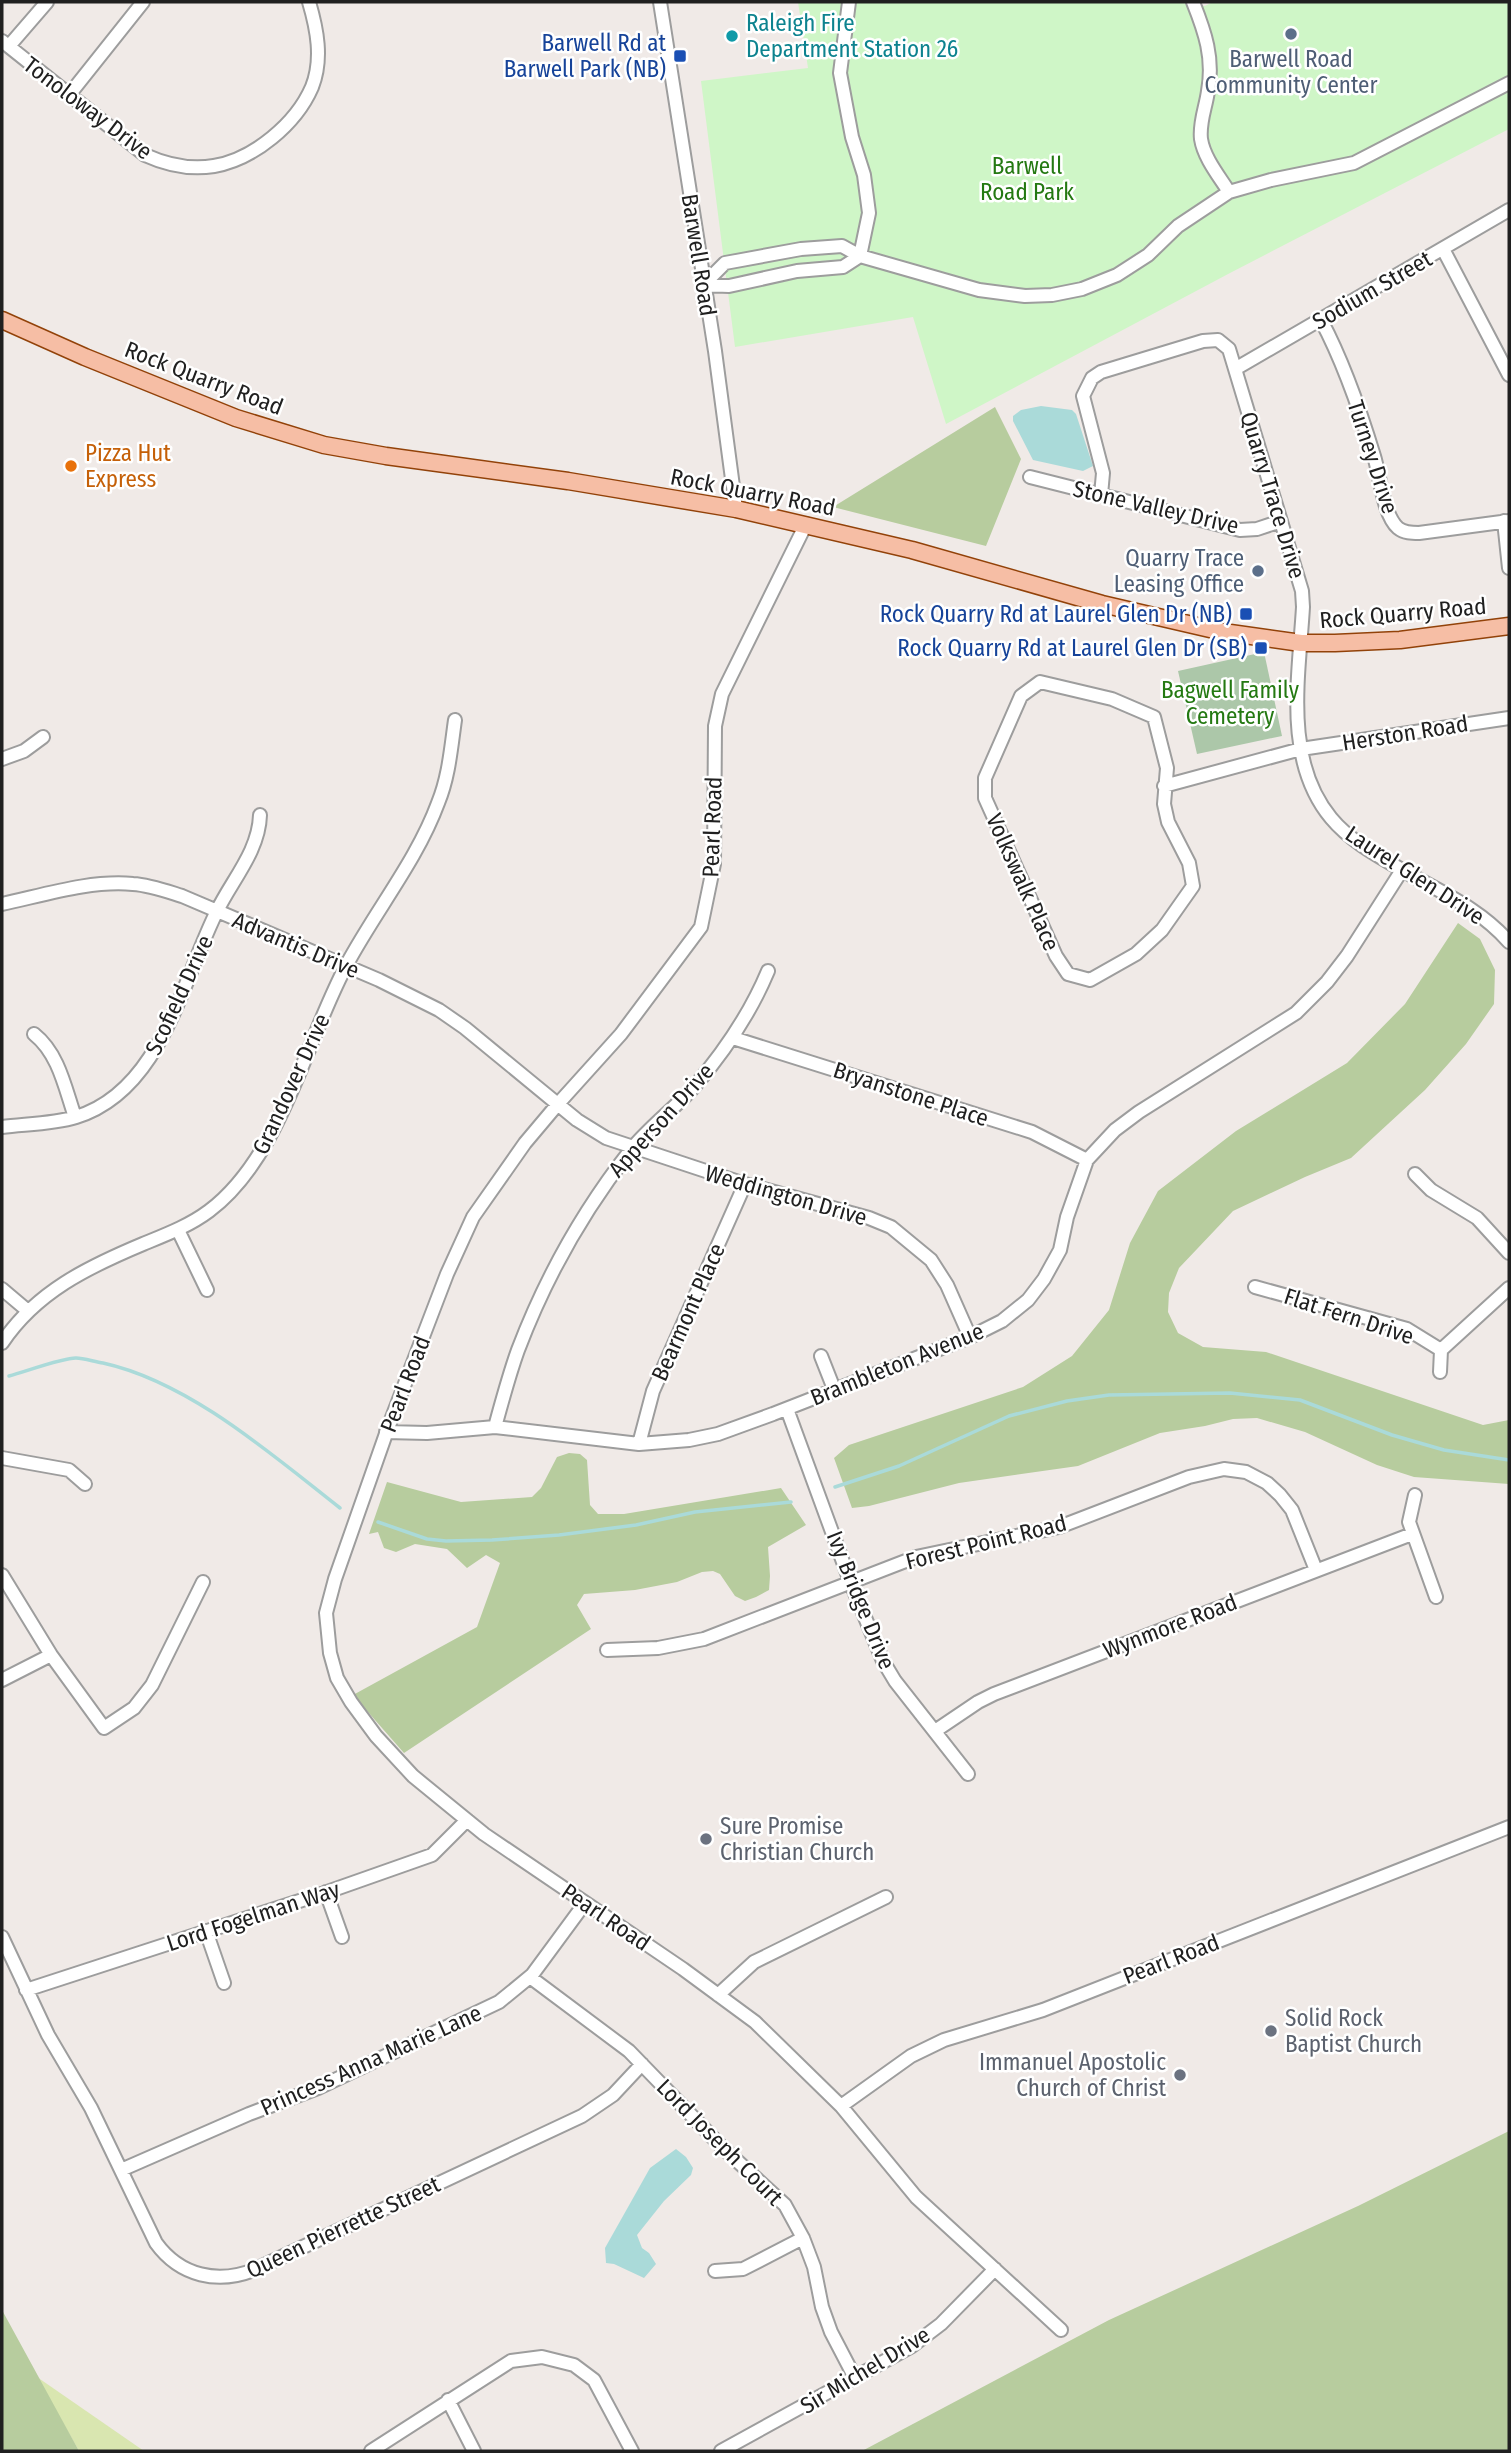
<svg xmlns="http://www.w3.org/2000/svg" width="1511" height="2453" viewBox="0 0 1511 2453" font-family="'Fira Sans Condensed',sans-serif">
<rect width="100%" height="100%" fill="#f0eae7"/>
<path fill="#d9e6b0" d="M37 2377 144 2451H79Z"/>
<path fill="#b7cc9e" d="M995 407 1021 459 986 546 833 507Z
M1458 923 1480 939 1495 970 1494 1004 1466 1044 1425 1090 1351 1158 1305 1177 1233 1211 1179 1268 1169 1293 1168 1312 1178 1333 1203 1347 1266 1352 1483 1425 1509 1420V1484L1414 1477 1377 1465 1305 1432 1257 1418 1233 1419 1205 1426 1160 1433 1078 1466 959 1483 869 1506 852 1508 834 1458 849 1445 1023 1387 1072 1356 1109 1310 1130 1243 1158 1191 1236 1131 1347 1063 1405 1004Z
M569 1453 580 1454 587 1460 590 1505 598 1514H624L781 1488 806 1525 768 1547 770 1576 769 1590 756 1597 745 1601 735 1596 720 1574 713 1571 702 1572 677 1582 635 1590 584 1594 577 1605 591 1629 404 1753 353 1695 477 1627 500 1563 486 1555 467 1568 447 1549 415 1544 396 1552 384 1548 378 1532 369 1534 387 1482 461 1502 532 1497 541 1488 557 1457Z
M1509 2131V2451H862L1109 2320 1358 2206Z
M2 2310 79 2451H2Z"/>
<path fill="#acc7a9" d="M1264 652 1282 736 1197 754 1178 671Z"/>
<path fill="#cff6c7" d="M798 2H1174L1205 6 1213 2H1509V129L1230 273 946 424 913 317 735 347 701 81 808 68Z"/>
<path fill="#aadad9" d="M1041 406 1072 410 1076 414 1093 466 1083 471 1033 460 1013 421V416L1021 410Z
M676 2149 686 2157 693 2168 691 2175 664 2201 637 2235 642 2248 649 2253 656 2264 644 2278 614 2264 606 2263 605 2248 650 2168Z"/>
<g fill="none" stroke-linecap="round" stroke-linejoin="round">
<path stroke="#aadad9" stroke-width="3.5" d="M9 1376C25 1372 61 1358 76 1358 84 1358 95 1362 103 1363 189 1382 271 1454 340 1508
M835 1487 899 1466 1009 1416 1067 1401 1109 1395 1230 1393 1300 1400 1392 1435 1444 1450 1509 1460
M378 1522 427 1539 446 1541 492 1540 559 1535 636 1525 695 1512 791 1502"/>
<defs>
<path id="minor" d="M660 2 715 351 736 509
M849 2 840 73 852 137 864 175 869 213 860 256
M1193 2C1205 32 1214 58 1208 91 1206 107 1199 122 1201 139 1204 158 1219 176 1229 192
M2 41 145 155C167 165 190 170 214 166 254 159 296 124 312 87 323 59 317 29 309 2
M9 46 47 2
M69 95 143 2
M1443 249 1509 375
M703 285 725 263 801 249 842 246 860 256 979 290 1025 296 1052 295 1082 289 1117 275 1148 255 1178 226 1229 192 1271 180 1354 163 1509 83
M703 285 729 286 797 271 843 267 860 256
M1321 320C1344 363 1360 410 1374 456 1380 475 1383 515 1398 528 1404 533 1412 533 1419 533L1509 521
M1235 369 1509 210
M1030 477 1240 530 1257 529 1281 521
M1101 495 1103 473 1083 396 1092 378 1101 372 1203 341 1218 340 1229 349 1302 591 1303 607C1299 676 1283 760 1331 818 1350 841 1378 856 1404 871 1442 893 1479 908 1509 942
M1504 521 1509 568
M806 524 722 694 715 726 714 864 701 927 621 1034 557 1105 525 1143 473 1217 447 1274 388 1428 335 1579 326 1613 330 1653 337 1678 351 1702 376 1736 413 1776 484 1834 683 1969 755 2022 841 2106 911 2056 944 2040 1043 2010 1509 1827
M1040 682 1112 699 1154 717 1167 768 1164 804 1168 822 1189 863 1193 886 1162 930 1136 954 1090 980 1068 974 1056 956 985 798V778L1021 696Z
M2 759 24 751 43 737
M1164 786 1301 749 1509 718
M2 904C44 895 90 880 133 884 150 885 166 891 182 896L379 980 439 1010 465 1028 577 1120 606 1138 745 1184 869 1218 891 1227 931 1260 947 1285 970 1337
M34 1034C59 1054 65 1088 75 1117
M733 1038 1032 1132 1087 1160
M2 1127C26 1124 53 1124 76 1117 161 1091 182 981 217 911 232 880 259 851 260 815
M1415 1174 1431 1190 1477 1218 1509 1253
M178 1230 207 1290
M1255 1287 1407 1329 1441 1350
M2 1289 28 1311
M2 1343C36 1292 88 1267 143 1244 165 1235 189 1226 209 1211 281 1157 305 1042 347 964 376 910 417 860 438 803 449 776 451 748 455 720
M821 1356 834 1389
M1440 1372 1441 1350 1509 1288
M787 1409 850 1581 883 1661 895 1681 968 1774
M495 1427C502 1401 509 1375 518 1350 545 1279 583 1211 630 1151 648 1128 674 1109 694 1087 724 1052 750 1014 768 971
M386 1432 427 1433 495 1427 639 1444 689 1440 718 1434 773 1414 970 1337 1002 1321 1028 1300 1044 1279 1060 1250 1067 1217 1087 1160 1115 1130 1139 1112 1296 1013 1327 982 1347 956 1402 870
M639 1444 653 1391 745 1184
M2 1458 69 1470 85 1484
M1415 1495 1409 1522 1436 1597
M2 1575 51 1655 104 1728 134 1708 152 1685 203 1582
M607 1650 658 1648 704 1639 916 1557 1059 1527 1189 1477 1224 1469 1246 1472 1267 1483 1280 1495 1292 1510 1316 1570
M2 1680 51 1655
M935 1731 978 1702 994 1694 1412 1534
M326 1892 342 1937
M206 1931 224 1983
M2 1937 48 2035 91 2108 156 2243C180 2276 218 2285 256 2269L582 2116 613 2095 642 2064
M530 1977 629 2051 722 2147 785 2205 803 2238 814 2267 822 2307 831 2332 855 2378
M26 1990 327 1892 432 1855 467 1820
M718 1995 754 1962 886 1897
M841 2106 916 2197 1061 2330
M121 2170 249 2114 318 2088 499 2002 532 1975 585 1903
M715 2271 743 2269 803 2238
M448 2400 474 2451
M371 2451 511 2361 542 2357 574 2365 594 2380 632 2451
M721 2451 912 2346 941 2324 995 2269"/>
<path id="major" d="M2 320 85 357 236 418 324 445 386 456 568 481 736 509 912 550 1102 604 1223 632 1301 643H1335L1400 640 1509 626"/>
</defs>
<use href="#minor" stroke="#9d9d9d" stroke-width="16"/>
<use href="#major" stroke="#924209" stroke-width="19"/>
<use href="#minor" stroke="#fff" stroke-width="12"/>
<use href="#major" stroke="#f6bea5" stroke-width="16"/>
</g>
<g fill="#5c6f8a" stroke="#fff" stroke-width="2.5">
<circle cx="1291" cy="34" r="7"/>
<circle cx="1258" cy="571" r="7"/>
</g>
<circle fill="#0f9aa8" stroke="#fff" stroke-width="2.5" cx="732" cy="36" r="7"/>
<g fill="#1a4fb4" stroke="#fff" stroke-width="2.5">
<rect x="673" y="49" width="14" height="14" rx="3.5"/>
<rect x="1239" y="607" width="14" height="14" rx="3.5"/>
<rect x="1254" y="641" width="14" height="14" rx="3.5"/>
</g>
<circle fill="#e8710a" stroke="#fff" stroke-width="2.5" cx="71" cy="466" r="7"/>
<g fill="#6b7280" stroke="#fff" stroke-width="2.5">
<circle cx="706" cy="1839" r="7"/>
<circle cx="1271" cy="2031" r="7"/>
<circle cx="1180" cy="2075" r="7"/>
</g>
<g text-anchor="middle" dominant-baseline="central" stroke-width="5" stroke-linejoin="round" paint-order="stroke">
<g font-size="23" fill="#0d838f" stroke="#fff" text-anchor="start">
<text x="746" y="23">Raleigh Fire<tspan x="746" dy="26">Department Station 26</tspan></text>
</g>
<g font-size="23" fill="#164399" stroke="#fff" text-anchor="end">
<text x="666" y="43">Barwell Rd at<tspan x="666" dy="26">Barwell Park (NB)</tspan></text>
<text x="1232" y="614">Rock Quarry Rd at Laurel Glen Dr (NB)</text>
<text x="1247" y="648">Rock Quarry Rd at Laurel Glen Dr (SB)</text>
</g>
<g font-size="23" fill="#4e5e75" stroke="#fff">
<text x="1291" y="59">Barwell Road<tspan x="1291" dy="26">Community Center</tspan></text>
<text x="1244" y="558" text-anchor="end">Quarry Trace<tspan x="1244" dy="26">Leasing Office</tspan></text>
</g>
<g font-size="23" fill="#202020" stroke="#fff">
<text transform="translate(88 108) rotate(37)">Tonoloway Drive</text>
<text transform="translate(699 255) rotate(81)">Barwell Road</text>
<text transform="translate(1372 290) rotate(-30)">Sodium Street</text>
<text transform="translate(204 378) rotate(21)">Rock Quarry Road</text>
<text transform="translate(1373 457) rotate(72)">Turney Drive</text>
<text transform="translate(753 492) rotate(11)">Rock Quarry Road</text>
<text transform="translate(1273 495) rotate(73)">Quarry Trace Drive</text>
<text transform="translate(1156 507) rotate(13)">Stone Valley Drive</text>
<text transform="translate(1403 613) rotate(-5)">Rock Quarry Road</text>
<text transform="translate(1405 733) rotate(-9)">Herston Road</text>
<text transform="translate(712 827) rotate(-88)">Pearl Road</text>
<text transform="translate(1415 875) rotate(33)">Laurel Glen Drive</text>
<text transform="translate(1023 882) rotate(66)">Volkswalk Place</text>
<text transform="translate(296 945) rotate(23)">Advantis Drive</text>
<text transform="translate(179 995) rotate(-65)">Scofield Drive</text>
<text transform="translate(291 1084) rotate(-65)">Grandover Drive</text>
<text transform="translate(911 1094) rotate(18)">Bryanstone Place</text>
<text transform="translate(661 1120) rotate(-48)">Apperson Drive</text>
<text transform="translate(786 1195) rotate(16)">Weddington Drive</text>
<text transform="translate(688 1312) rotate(-66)">Bearmont Place</text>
<text transform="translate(1349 1316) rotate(18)">Flat Fern Drive</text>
<text transform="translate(897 1364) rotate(-22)">Brambleton Avenue</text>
<text transform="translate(405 1384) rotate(-69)">Pearl Road</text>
<text transform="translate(986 1542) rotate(-14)">Forest Point Road</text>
<text transform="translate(861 1600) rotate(68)">Ivy Bridge Drive</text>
<text transform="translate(1170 1626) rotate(-21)">Wynmore Road</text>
<text transform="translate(253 1916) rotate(-18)">Lord Fogelman Way</text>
<text transform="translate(606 1917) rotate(34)">Pearl Road</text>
<text transform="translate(1171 1959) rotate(-21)">Pearl Road</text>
<text transform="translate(371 2060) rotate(-24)">Princess Anna Marie Lane</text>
<text transform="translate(720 2142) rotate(45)">Lord Joseph Court</text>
<text transform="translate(343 2227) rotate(-25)">Queen Pierrette Street</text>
<text transform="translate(865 2370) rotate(-31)">Sir Michel Drive</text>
</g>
<g font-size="23" fill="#247912" stroke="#fff">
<text x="1027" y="166">Barwell<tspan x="1027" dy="26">Road Park</tspan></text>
<text x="1230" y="690">Bagwell Family<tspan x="1230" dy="26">Cemetery</tspan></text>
</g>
<g font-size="23" fill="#c56008" stroke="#fff" text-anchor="start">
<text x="85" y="453">Pizza Hut<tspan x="85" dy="26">Express</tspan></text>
</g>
<g font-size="23" fill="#5b616d" stroke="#fff" text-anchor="start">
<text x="720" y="1826">Sure Promise<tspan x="720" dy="26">Christian Church</tspan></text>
<text x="1285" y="2018">Solid Rock<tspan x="1285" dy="26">Baptist Church</tspan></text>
<text x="1166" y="2062" text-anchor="end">Immanuel Apostolic<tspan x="1166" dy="26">Church of Christ</tspan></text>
</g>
</g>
<rect width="1511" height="2453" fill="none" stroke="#202020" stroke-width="7"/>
</svg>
